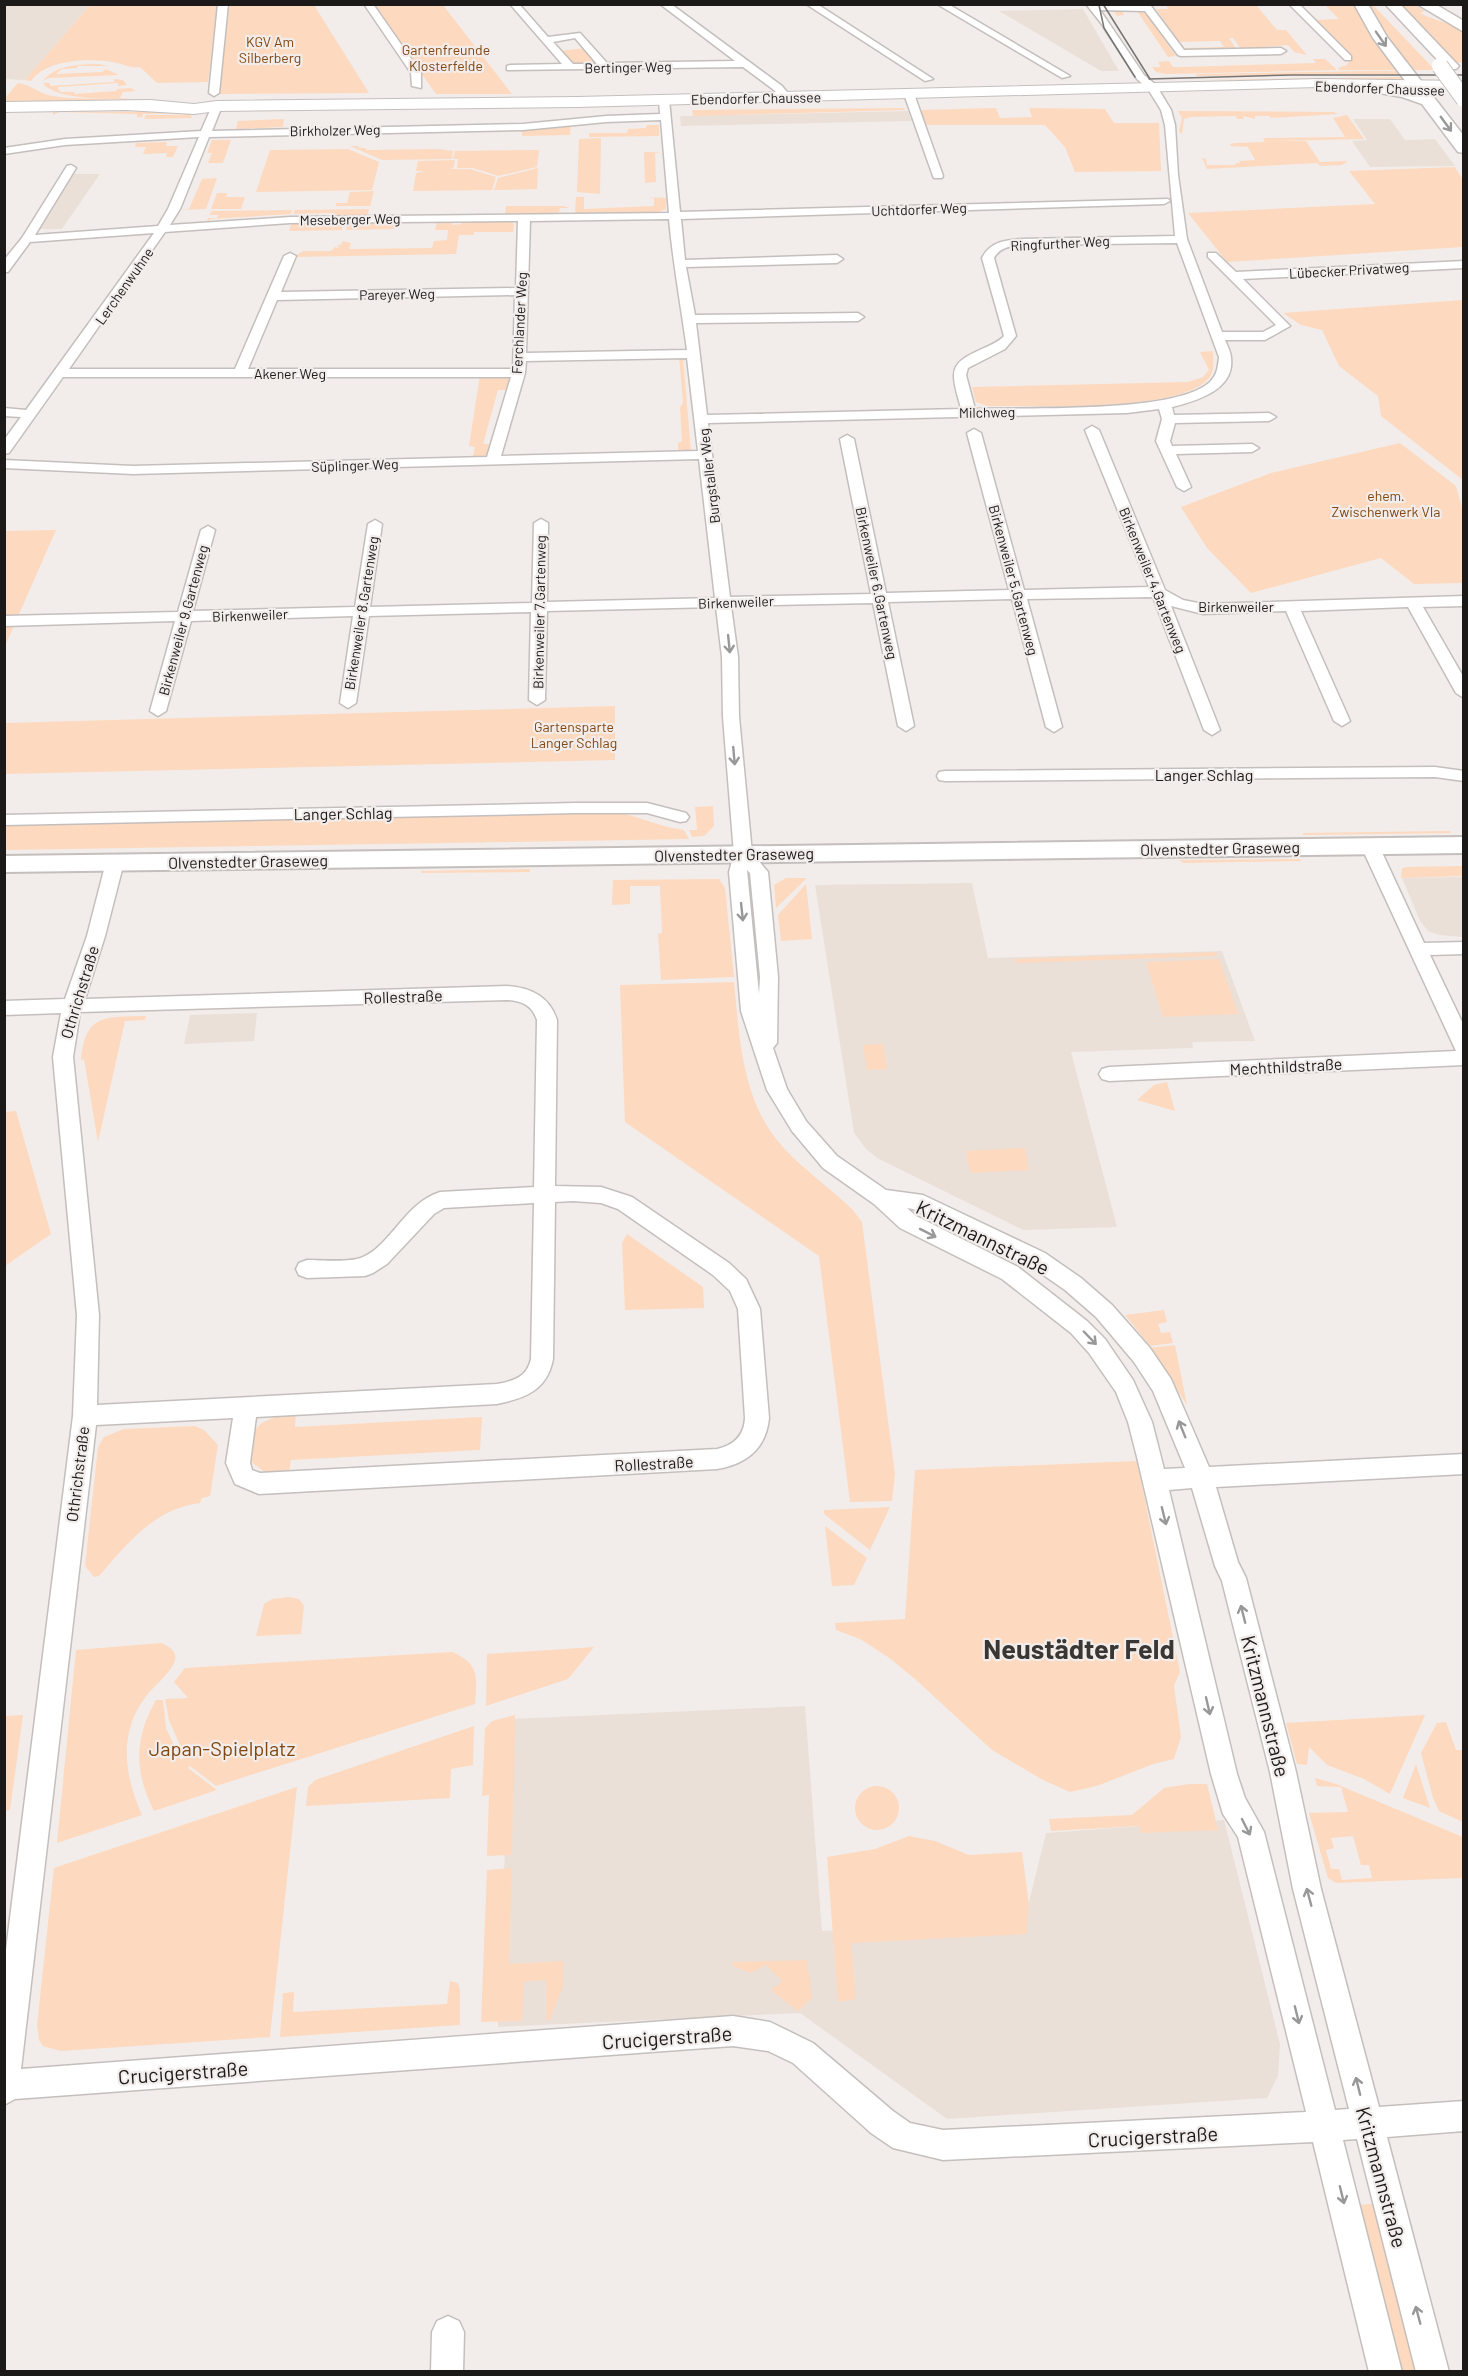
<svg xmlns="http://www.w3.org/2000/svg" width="1468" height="2376" viewBox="0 0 1468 2376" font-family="Barlow,sans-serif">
<rect width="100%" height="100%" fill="#f2edea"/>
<path fill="#ebe0d8" d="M5 5H90L25 80 5 79Z
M1083 9 1119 71H1101L999 11Z
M908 111 912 121 681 126 680 116Z
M1353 119H1390L1405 140 1435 139 1455 166 1370 167 1352 141 1367 140Z
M73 174H100L62 229H37Z
M1463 877V937L1439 935 1428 931 1420 921 1402 878Z
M972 883 988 958 1222 951 1255 1041 1192 1042 1193 1048 1071 1052 1117 1227 1023 1230 877 1158 866 1149 854 1133 815 885Z
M257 1013 254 1041 184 1044 190 1015Z
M805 1706 822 1931 1024 1922 1046 1833 1224 1820 1280 2044 1278 2076 1267 2098 947 2119 800 2013 498 2027 510 1719Z"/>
<path fill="#fdd9bf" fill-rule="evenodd" d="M230 4 314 5 369 93 218 94Z
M1166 4 1256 5 1277 30H1286L1307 55 1294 52 1288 45 1241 49 1233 38H1229L1237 50 1186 51 1184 48 1224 47 1220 41 1179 42 1156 9H1168Z
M90 5H217L208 82 157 83 140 67C130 69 122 63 112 62 89 58 46 59 31 81L25 80Z
M373 5H443L512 94H436Z
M1325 5H1354L1372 37 1400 70H1340L1338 68 1347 65 1351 58 1313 20 1339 19Z
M1366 5H1373L1435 70H1409L1385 38Z
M1400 5H1415L1425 11 1420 13C1436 22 1447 20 1463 33V62L1457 63Z
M1113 10H1144L1176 56 1168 57 1137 11H1122L1124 15 1117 16Z
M586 48 603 66H574L560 51Z
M1313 59H1325L1337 70 1166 74 1156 72 1152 67H1161L1158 62 1169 61 1173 67H1183L1316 63Z
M98 64 109 66H78L77 68 62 69 56 74 102 72 106 69 119 75 49 78 43 81C55 65 80 64 98 64Z
M1369 71H1401L1403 74 1197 76 1196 74Z
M1405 77 1403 80 1389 82 1200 80Z
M114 79 123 80 127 85 118 86V83L58 87V89L61 92H74L75 94 116 91 117 89 131 88 136 91 123 92 120 98 141 100C120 99 54 101 43 83H50V86L114 82Z
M18 83C32 85 39 94 53 96 76 100 101 97 125 102L6 101 5 98Z
M904 108 905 110 693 116 692 110Z
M996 108 1000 118 1032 117 1029 108 1105 109 1114 123H1159L1161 171 1075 172 1065 147 1045 125H926L920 110Z
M4 111 175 112 190 113 192 118 144 119 146 115H183L185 113 143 114 142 117H137V114L59 112 53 115V112Z
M1178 111 1333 112 1339 114 1271 118 1269 116H1255V119L1243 116 1244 119H1237L1236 116 1191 117 1184 119 1182 134 1179 132 1182 118Z
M1347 115 1364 139 1268 141H1306L1320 162 1346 161 1347 162 1342 165 1320 166 1317 163 1207 169 1202 158 1206 159 1207 165H1236L1235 163H1240L1239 161 1255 160 1248 147 1231 146 1230 144 1235 143 1265 142 1263 138 1345 137 1333 118Z
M284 119 283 127 236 129 238 121Z
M571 125 570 135 522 136V128Z
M647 125H659V136L589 137V133H627L628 129 646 128Z
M601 138 600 194 577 192 579 139Z
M212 140H231L223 163H208L212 153H207Z
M167 142 166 146H178L173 157H166L167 153 143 154 146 147H135L136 143Z
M350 146H359V148H366V150L438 149 453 151 452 159 382 160Z
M348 149 379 162 372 190 256 192 270 150Z
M539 150 537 167 498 176 473 168H457L458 159H453L455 151Z
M644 152H661L655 153 656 182 645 183Z
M455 160 454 167 451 169H470L496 177 492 190 413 191 416 173 425 171H416L418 161Z
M1455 167 1463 180V247L1227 262 1188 213 1375 204 1349 171Z
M538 168 537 189 494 190 498 178Z
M217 178 206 209 181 210 189 209 202 179Z
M374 191 370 206H336V203H347L350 192Z
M217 193H227L226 197H245L241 209H211Z
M576 197H584V209L654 206V198L646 197 666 198V209L659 212 578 213 575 212Z
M506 206H564L570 208H560L559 212H570L505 215Z
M369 209 368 214 365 215H333V213L293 214 295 210Z
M292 210 291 214 211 219 207 222 208 218H217L218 215H209L212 211Z
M509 221 514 224 513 232H474V235H459L456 254 294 257 303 251H331L335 247 341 249 337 246 342 244V241L351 243 349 249 432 248 434 241 447 240 448 230H435L437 222H452V225L461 224 462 222Z
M348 222H396L394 229 346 230Z
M343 223 342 230 289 231 291 224Z
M1463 300H1464L1463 480 1381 416 1378 396 1339 366 1322 330 1301 325 1283 313Z
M1213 351C1213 361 1215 370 1209 378 1181 413 1034 405 987 406L976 402 972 387 1188 382 1203 377 1209 370 1200 352Z
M679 356 683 357 691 452H678V443L682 441 680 407 683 403Z
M480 375 508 377 512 379 510 390H498L483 444H494C489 456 485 458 472 459L475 447 469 446Z
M1400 443 1456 486 1463 511V583L1414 584 1381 558 1251 593 1207 548 1181 507 1271 473Z
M56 530 5 646V531Z
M615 706V760L5 774V723Z
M713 806 714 826 704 836 692 837 689 830H697L695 807Z
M610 812C637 814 658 827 684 830L689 839 5 850 4 824Z
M1450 831 1451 833 1303 835V833Z
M1300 859 1301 861 1183 863 1179 860Z
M1463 866V876L1401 878 1402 868 1408 867Z
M530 869V872L421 873V871Z
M786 878H807L776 908 774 885Z
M719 879 725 888 734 977 661 980 658 934 662 933 660 886H630V904L612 905 613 880Z
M806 884 812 939 781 941 778 915Z
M1216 952 1217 956 1016 963 1015 959Z
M1219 959 1238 1014 1163 1017 1146 962Z
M734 982C739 1034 742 1097 777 1140 795 1163 830 1188 852 1209L862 1222 895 1474 892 1501 850 1502 819 1256 625 1122 620 985Z
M146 1016 145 1020 125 1021 98 1142 84 1059 81 1060C85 1013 106 1017 146 1016Z
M883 1044 887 1069 867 1070 863 1045Z
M1167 1082 1175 1111 1137 1100 1154 1085Z
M16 1111 51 1234 5 1266V1112Z
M1025 1148 1029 1170 970 1173 966 1151Z
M627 1234 703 1287 704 1308 625 1310 622 1243Z
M1164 1310 1167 1322 1158 1324 1161 1333 1170 1332 1173 1343 1150 1346 1125 1315Z
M1175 1345 1187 1405 1150 1348Z
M296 1413 295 1427 482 1417 480 1450 291 1460 289 1474 266 1473 250 1461C246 1424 264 1418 296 1413Z
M195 1426 204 1430 218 1445 210 1496 202 1498 200 1503C155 1508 127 1544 99 1576L94 1577 85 1566 98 1447 104 1437 124 1429Z
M1137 1461 1180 1672 1174 1686 1181 1737 1174 1759 1153 1764 1097 1786 1070 1792 1043 1780 992 1750 914 1678 888 1657 860 1639 836 1630 835 1623 905 1619 915 1470Z
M890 1507 870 1550 824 1514V1510Z
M825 1526 867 1558 854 1585 832 1586Z
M289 1597 299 1599 304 1606 301 1634 256 1636 264 1604 272 1599Z
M161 1643C169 1646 179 1652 174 1663 168 1676 152 1687 144 1699 118 1735 125 1777 142 1815L57 1843 76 1650Z
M594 1647 568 1679 486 1706 487 1654Z
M452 1652C480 1664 477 1677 475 1704L216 1786 190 1766 188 1768 217 1790 154 1811C134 1771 134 1739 156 1700H163L166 1728 181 1760 185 1757 169 1720 165 1699 188 1698 174 1682 185 1668Z
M23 1715 10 1810 5 1811V1716Z
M515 1715 512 1855 487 1856 489 1795 482 1796 485 1728 492 1721Z
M1425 1715 1390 1794 1364 1779 1327 1765 1309 1747 1307 1765 1297 1764 1286 1723Z
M1446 1722 1456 1750H1463V1822L1439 1811 1433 1798 1421 1753 1437 1723Z
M474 1726 473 1765 451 1769 450 1798 306 1806 308 1787 315 1780Z
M1416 1764 1430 1808 1403 1798Z
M1315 1778 1336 1784 1463 1837V1878L1336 1883 1328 1878 1309 1813 1348 1812 1341 1787 1317 1786ZM1353 1836 1361 1865H1369L1372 1878 1342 1880 1339 1869H1331L1326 1850 1334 1848 1331 1838Z
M1189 1784H1207L1218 1830 1141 1833 1139 1826 1051 1831 1049 1819 1132 1815 1164 1788Z
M855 1808a22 22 0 1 1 44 0a22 22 0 1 1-44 0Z
M297 1787 270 2037 61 2051 43 2046 39 2040 37 2025 54 1868Z
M909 1836 935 1841 969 1855 1022 1852 1029 1905 1026 1934 851 1943 856 1999 838 2002 827 1857 875 1849Z
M512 1868 509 1964 563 1961V1986L550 2020H546V1980L524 1982 522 2021 481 2022 487 1870Z
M807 1960 812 1998 798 2011 771 1990 782 1981 766 1965 751 1973 733 1966 732 1962Z
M450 1981 458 1983 460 1990V2025L280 2037 283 1993 294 1992 293 2012 447 2004Z
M1377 2203 1421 2371H1392L1353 2206Z"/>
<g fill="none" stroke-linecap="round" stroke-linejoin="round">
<defs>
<path id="street" d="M218 4H228L219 93 214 96 209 93Z
M364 4H373L421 73V88L412 86 411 73Z
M510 4H519L548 37 580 33 607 63 735 61 660 4H671L782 86 791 97 782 99 774 90 743 67 507 70V66L510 65 562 64ZM575 38 597 64H573L553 42Z
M806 4H817L933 79 925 81Z
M937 4H948L1070 76 1062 78Z
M1086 4 1151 6 1184 50 1281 48 1286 51 1281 54 1181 56 1178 55 1145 11 1100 10 1144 75 1156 85 1171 110 1175 125 1178 175 1187 239 1222 332H1263L1276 325 1208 257V253H1216L1236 272 1464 261V268L1243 279 1290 326 1265 340H1225C1227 345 1231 352 1231 358 1235 390 1196 401 1172 407L1174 415 1269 413 1276 417 1269 421 1175 423 1170 441 1172 446 1252 444 1259 448 1252 452 1176 454 1191 487 1184 491 1177 487 1156 441 1162 419 1159 409 1127 413 708 423 730 597 871 594 840 439 847 435 854 439 886 593 1009 590 967 433 974 429 981 433 1024 590 1149 587 1085 430 1092 426 1099 430 1165 590 1183 600 1203 604 1464 596V606L1423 607 1464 678V698L1456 693 1408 607 1301 611 1350 721 1342 726 1334 721 1286 611 1203 614 1171 606 1220 730 1212 735 1204 730 1153 597 1027 599 1062 727 1054 732 1046 727 1012 599 888 602 914 726 906 731 898 726 873 603 731 606 738 657 739 717 752 853 768 872 778 977 777 1043 773 1048 787 1089 806 1121 837 1156 886 1190 923 1195 1045 1253 1081 1278 1112 1305 1150 1348 1171 1379 1209 1467 1464 1454V1474L1216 1487 1238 1562 1246 1578 1296 1772 1321 1889 1379 2107 1464 2101V2131L1387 2137 1449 2372H1416L1357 2139 1343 2140 1402 2372H1369L1313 2142 943 2160 893 2148 871 2133 793 2063 768 2051 733 2046 15 2099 4 2105V1966L73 1416 77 1315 53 1057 61 1013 4 1015V1001L65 999 87 936 106 862 109 858H121L124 862 105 936 85 999 507 986C531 988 549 996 557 1020L555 1186 601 1187 632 1197 729 1263 746 1279 760 1309 769 1418C766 1449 746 1464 717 1469L259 1494 235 1484 226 1463 233 1418 96 1425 21 2069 733 2016 770 2022 813 2043 893 2111 910 2123 943 2130 1306 2112 1238 1837 1223 1814 1211 1774 1137 1457 1128 1422 1116 1392 1089 1353 1071 1333 1002 1279 900 1228 874 1204 823 1168 792 1131 767 1090 741 1011 729 872 734 854 723 717 722 657 716 607 547 611 545 700 537 705 529 700 531 612 369 616 356 703 348 708 340 703 353 616 191 621 166 711 158 716 150 711 175 621 4 626V616L178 612 201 530 208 526 215 530 193 611 355 607 368 524 375 520 382 524 370 607 532 603 534 523 541 519 548 523 547 602 715 598 699 459 133 474 4 468V460L133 466 487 457 511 377H63L9 453 4 454V440L21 417 4 416V408L26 410 154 233 30 242 8 272H4V260L22 238 67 166 71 165 76 168 35 235 158 226 168 209 199 137 65 145 4 154V148L65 139 201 131 212 106 217 103 222 106 212 131 523 124 606 116 660 114 659 100 664 97 669 100 680 212 1168 199 1170 201 1164 204 681 219 685 260 837 255 843 259 837 263 686 267 695 315 858 313 864 317 858 321 696 323 707 415 961 409C959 399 954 387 954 376 953 353 992 350 1004 336L982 258C990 242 1005 240 1021 239L1175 236 1165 125 1161 110 1148 89 1137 79 1101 23ZM661 120 669 213 290 217 170 225 180 209 209 137 523 130 606 122ZM669 219C673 263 681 306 687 350L526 353 530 221ZM518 221 516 288 281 292 296 256 290 253 284 256 235 369H69L165 232 290 223ZM1177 243 1219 357C1218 367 1217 375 1210 382 1175 414 1025 407 975 409L966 375 968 368 1005 349 1016 336 994 258C999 248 1010 246 1021 245ZM515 295 513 369H248L277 300ZM687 358 698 451 501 456 525 373 526 361ZM747 870 750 873 760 977 759 994ZM507 1000C522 1001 532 1005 537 1020L534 1187 440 1192C405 1203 391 1245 363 1257 351 1263 321 1260 307 1260L299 1263 296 1269 299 1275 307 1278 365 1276 373 1273 387 1264 434 1214 444 1208 534 1203 531 1359C527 1377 514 1381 497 1384L97 1405 99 1315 73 1057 80 1012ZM573 1201 601 1203 618 1209 713 1275 730 1291 738 1309 745 1418C744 1436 734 1445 717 1449L260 1473 252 1470 250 1463 256 1417 497 1404C526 1398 547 1390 553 1359L555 1202ZM907 1208 913 1209 1029 1265 1065 1290 1096 1317 1134 1362 1153 1391 1185 1468 1164 1469 1152 1422 1133 1380 1105 1339 1087 1321 1018 1267 916 1216ZM1192 1488 1215 1566 1222 1581 1270 1772 1293 1889 1349 2109 1335 2110 1264 1832 1245 1798 1237 1774 1169 1490Z
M1289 4H1299L1351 56V60H1345Z
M905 92 914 94 943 176 942 178H934L933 176 904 94Z
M1435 767 1464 771V781L1435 777 945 781 939 780 937 776 939 772 945 771Z
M576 803H647L686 813 689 817 686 821 680 822 647 813H576L4 825V815Z
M1370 840 1376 842 1379 846 1424 943 1464 942V954L1430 955 1464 1026V1065L1109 1081 1102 1079 1099 1074 1102 1069 1109 1067 1456 1051 1361 846 1364 842Z
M448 2316 459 2321 464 2332 463 2372H431L432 2332 437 2321Z"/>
<path id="secondary" d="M1464 837V853L4 872V856Z"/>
<path id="primary" d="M1319 79 1464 81V89L1319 87 577 107 217 111 194 114 126 110 4 112V102L150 100 194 104 217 101 577 97Z"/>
<path id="highway" d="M1354 4H1368L1387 37 1464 136V153L1458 152 1422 104 1402 97 1368 91 1366 88 1368 85 1374 83 1412 90 1373 38Z
M1385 4H1400L1456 63 1459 66 1456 69H1446Z
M1417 4H1435L1464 21V32Z"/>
</defs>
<use href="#street" stroke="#c4bfbc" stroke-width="3"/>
<use href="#secondary" stroke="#c4bfbc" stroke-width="4"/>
<use href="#primary" stroke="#c4bfbc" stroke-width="2"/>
<use href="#highway" stroke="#c4bfbc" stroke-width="3"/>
<use href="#street" fill="#fff" fill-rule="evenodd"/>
<use href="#secondary" fill="#fff" fill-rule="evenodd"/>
<use href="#primary" fill="#fff" fill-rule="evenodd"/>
<use href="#highway" fill="#fff" fill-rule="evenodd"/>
<path stroke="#787472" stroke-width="1.5" d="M1103 4 1150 79
M1099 5 1104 28 1135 77
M1149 79 1292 75H1464"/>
<defs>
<path id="highway-bridge" d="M1440 66 1464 99"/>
</defs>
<use href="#highway-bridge" stroke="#c4bfbc" stroke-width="18" stroke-linecap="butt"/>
<use href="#highway-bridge" stroke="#fff" stroke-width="16"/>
</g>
<defs><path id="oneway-shaft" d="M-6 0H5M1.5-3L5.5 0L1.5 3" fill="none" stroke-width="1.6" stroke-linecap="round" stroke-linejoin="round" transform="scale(1.5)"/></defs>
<g stroke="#999898">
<use href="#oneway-shaft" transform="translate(1381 39) rotate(55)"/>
<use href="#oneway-shaft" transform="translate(1446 124) rotate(54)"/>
<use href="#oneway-shaft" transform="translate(729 644) rotate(84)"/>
<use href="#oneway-shaft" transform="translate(734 756) rotate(85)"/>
<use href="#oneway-shaft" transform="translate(742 912) rotate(84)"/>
<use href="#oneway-shaft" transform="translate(928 1233) rotate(27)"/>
<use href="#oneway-shaft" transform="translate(1090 1338) rotate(46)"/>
<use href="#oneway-shaft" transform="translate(1182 1429) rotate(-112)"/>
<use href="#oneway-shaft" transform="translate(1164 1516) rotate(76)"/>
<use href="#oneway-shaft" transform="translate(1243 1614) rotate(-104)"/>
<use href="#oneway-shaft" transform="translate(1208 1706) rotate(77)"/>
<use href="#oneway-shaft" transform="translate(1246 1827) rotate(63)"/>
<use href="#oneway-shaft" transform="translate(1309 1897) rotate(-105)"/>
<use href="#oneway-shaft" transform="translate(1297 2015) rotate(76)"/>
<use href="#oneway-shaft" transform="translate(1358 2086) rotate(-104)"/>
<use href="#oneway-shaft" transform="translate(1342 2195) rotate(76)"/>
<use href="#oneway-shaft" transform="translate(1418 2315) rotate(-105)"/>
</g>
<g text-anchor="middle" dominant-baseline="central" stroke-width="4.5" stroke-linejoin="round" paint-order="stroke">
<g font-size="14" fill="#814712" stroke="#f2edea">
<text x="270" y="41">KGV Am<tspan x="270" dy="16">Silberberg</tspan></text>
<text x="446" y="49">Gartenfreunde<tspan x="446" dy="16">Klosterfelde</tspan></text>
<text x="1386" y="495">ehem.<tspan x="1386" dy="16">Zwischenwerk VIa</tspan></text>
<text x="574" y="726">Gartensparte<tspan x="574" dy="16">Langer Schlag</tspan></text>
</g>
<g font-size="14" fill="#1c1a19" stroke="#f2edea">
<text transform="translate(628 67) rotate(-1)">Bertinger Weg</text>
<text transform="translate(1380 88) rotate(2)">Ebendorfer Chaussee</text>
<text transform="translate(756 98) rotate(-1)">Ebendorfer Chaussee</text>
<text transform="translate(335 130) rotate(-1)">Birkholzer Weg</text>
<text transform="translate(919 209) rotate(-2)">Uchtdorfer Weg</text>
<text transform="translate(350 219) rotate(-1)">Meseberger Weg</text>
<text transform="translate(1060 243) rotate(-3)">Ringfurther Weg</text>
<text transform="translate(1349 270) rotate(-3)">Lübecker Privatweg</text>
<text transform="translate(124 286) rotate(-55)">Lerchenwuhne</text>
<text transform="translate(397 294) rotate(-1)">Pareyer Weg</text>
<text transform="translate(519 323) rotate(-87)">Ferchlander Weg</text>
<text x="290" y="373">Akener Weg</text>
<text transform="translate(987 412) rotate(-1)">Milchweg</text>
<text transform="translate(355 465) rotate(-2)">Süplinger Weg</text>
<text transform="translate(709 476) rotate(-97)">Burgstaller Weg</text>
<text transform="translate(1014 580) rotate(75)">Birkenweiler 5.Gartenweg</text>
<text transform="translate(1153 580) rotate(68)">Birkenweiler 4.Gartenweg</text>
<text transform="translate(877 583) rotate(78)">Birkenweiler 6.Gartenweg</text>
<text transform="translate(736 602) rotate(-2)">Birkenweiler</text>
<text x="1236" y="606">Birkenweiler</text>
<text transform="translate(539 612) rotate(-89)">Birkenweiler 7.Gartenweg</text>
<text transform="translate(361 613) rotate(-81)">Birkenweiler 8.Gartenweg</text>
<text transform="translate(250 615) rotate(-2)">Birkenweiler</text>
<text transform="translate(183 620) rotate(-75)">Birkenweiler 9.Gartenweg</text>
</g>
<g font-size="16" fill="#1c1a19" stroke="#f2edea">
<text x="1204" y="774">Langer Schlag</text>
<text transform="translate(343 813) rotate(-1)">Langer Schlag</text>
<text transform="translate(1220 848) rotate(-1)">Olvenstedter Graseweg</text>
<text transform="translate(734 854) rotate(-1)">Olvenstedter Graseweg</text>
<text transform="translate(248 861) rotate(-1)">Olvenstedter Graseweg</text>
<text transform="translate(79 992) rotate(-73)">Othrichstraße</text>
<text transform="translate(403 996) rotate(-2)">Rollestraße</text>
<text transform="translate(1286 1066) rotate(-3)">Mechthildstraße</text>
<text transform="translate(654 1463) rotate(-3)">Rollestraße</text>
<text transform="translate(77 1474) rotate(-83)">Othrichstraße</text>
</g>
<g font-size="20" fill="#1c1a19" stroke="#f2edea">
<text transform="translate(983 1237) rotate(26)">Kritzmannstraße</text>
<text transform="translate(1266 1706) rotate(76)">Kritzmannstraße</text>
<text transform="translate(667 2037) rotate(-4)">Crucigerstraße</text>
<text transform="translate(183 2072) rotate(-4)">Crucigerstraße</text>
<text transform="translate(1153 2136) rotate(-3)">Crucigerstraße</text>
<text transform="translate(1382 2177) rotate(75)">Kritzmannstraße</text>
</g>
<g font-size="20" fill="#814712" stroke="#f2edea">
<text x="222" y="1748">Japan-Spielplatz</text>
</g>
<g font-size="27" font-weight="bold" fill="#393633" stroke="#f2edea">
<text x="1079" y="1648">Neustädter Feld</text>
</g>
</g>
<rect width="1468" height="2376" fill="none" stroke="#1c1a19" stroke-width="12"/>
</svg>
